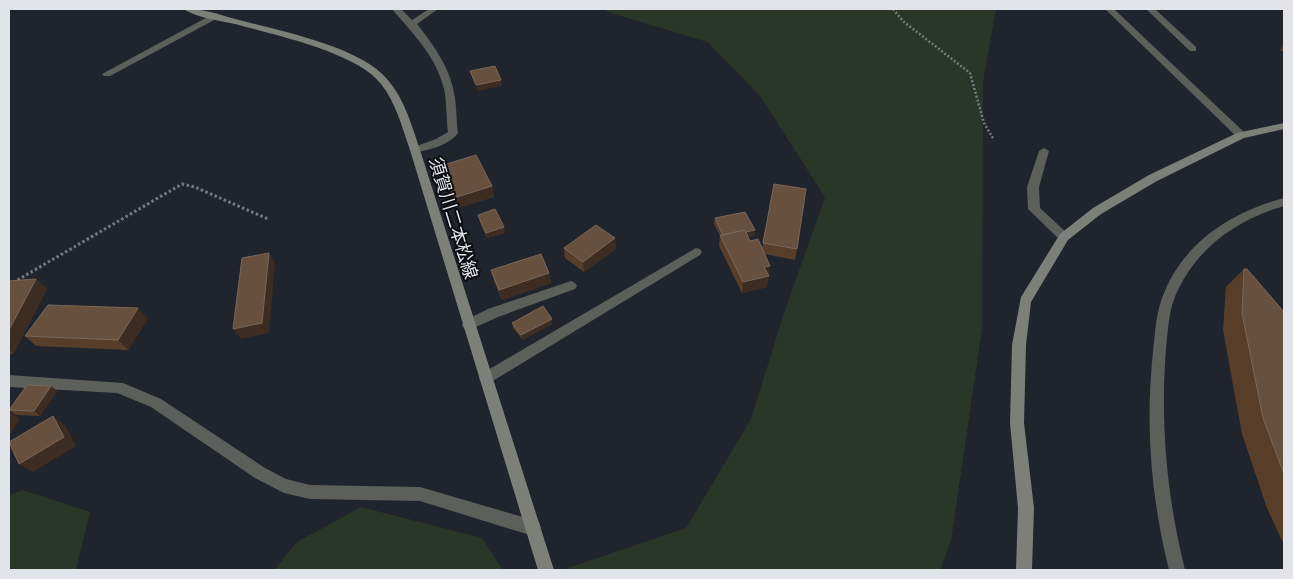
<svg xmlns="http://www.w3.org/2000/svg" width="1293" height="579" viewBox="0 0 1293 579" font-family="'Golos Text','Noto Sans JP',sans-serif">
<rect width="100%" height="100%" fill="#20242c"/>
<path fill="#283728" d="M604 9H996L983 82 982 329 951 541 940 570H562L686 528 751 419 783 316 825 197 760 96 707 42 608 12Z
M23 490 90 512 76 570H9V495Z
M361 507 482 538 503 570H274L297 542Z"/>
<g fill="none" stroke-linecap="round" stroke-linejoin="round">
<path stroke="#777b81" stroke-width="2.5" stroke-dasharray="2 2" stroke-linecap="butt" d="M893 9 904 22 970 73 984 123 994 140"/>
<path stroke="#777b81" stroke-width="3" stroke-dasharray="2.5 2.5" stroke-linecap="butt" d="M9 285 182 184 195 187 268 219"/>
<path fill="#5d5f5b" fill-rule="evenodd" d="M696 248 700 249 702 252 700 255 491 382 486 384 481 382 479 378 481 374Z
M571 281 575 283 577 286 575 289 498 317 469 330 464 329 462 325 464 321 488 309Z"/>
<path fill="#5d5f5b" fill-rule="evenodd" d="M392 9H401L412 20 429 9H438L417 24C433 44 450 68 454 93 457 106 456 120 458 133 448 146 430 149 415 153L411 152V148L436 139 448 132C446 118 447 103 444 89 436 56 413 34 392 9Z
M1105 9H1114L1245 133V137H1237Z
M1146 9H1155L1196 47V51H1190Z
M215 13 218 14V18L110 76H104L102 74Z
M1044 148 1049 151 1039 187 1040 208 1068 234 1070 237 1064 241 1060 240 1028 209 1027 187 1039 151Z
M1284 198V206C1239 219 1199 246 1178 290 1169 307 1168 329 1166 349 1160 424 1167 497 1185 570H1169C1151 498 1145 426 1153 352 1155 333 1156 311 1164 293 1185 241 1233 212 1284 198Z
M9 375 123 383 161 399 265 468 286 479 310 485 420 487 533 520 539 522 541 528 539 534 533 536 420 501 310 499 284 493 255 478 151 407 117 393 9 387Z"/>
<path fill="#7d8079" fill-rule="evenodd" d="M184 9C202 8 221 15 239 20 278 30 353 46 381 73 403 93 411 123 420 150L554 570H538L410 150C402 127 396 103 381 84 356 52 274 35 235 24 221 21 194 17 184 9Z
M1284 123V129L1244 138 1157 181 1101 214 1068 240 1031 302 1026 345 1024 423 1034 508 1032 570H1016L1018 508 1010 423 1012 345 1021 297 1060 234 1093 208 1149 175 1237 133Z"/>
</g>
<path fill="#583e29" d="M1284 45V52L1280 50Z
M440 166 492 186 494 197 457 208 443 176Z
M774 184 797 249 795 260 765 254 768 274 767 287 742 293 719 246 720 236 714 224 715 218 754 236 748 237 750 241 762 249Z
M478 215 505 233 487 238 479 220Z
M564 248 616 249 584 272 565 258Z
M1244 269 1284 312V545L1267 508 1242 434 1223 330 1226 287Z
M491 270 549 273 551 283 502 300 494 281Z
M36 279 47 289 13 354H9V281Z
M148 318 128 350 36 346 25 336Z
M552 319V324L523 340 513 328 512 323Z
M51 386 57 391 40 416 16 415 9 410Z"/>
<path fill="#3c2c22" d="M501 80 502 86 477 91 476 85Z
M492 186 494 197 457 208 454 198Z
M504 227 505 233 487 238 486 233Z
M755 230 754 236 723 242 724 237Z
M615 238 616 249 584 272 583 262Z
M269 253 275 263 269 333 241 339 233 329Z
M770 266 768 276 764 267Z
M549 273 551 283 502 300 499 290Z
M769 276 767 287 742 293 743 282Z
M36 279 47 289 13 354 9 350V330Z
M138 308 148 318 128 350 118 340Z
M552 319V324L523 340 521 335Z
M51 386 57 391 40 416 34 411Z
M9 411 20 419 9 436Z
M53 416 65 425 76 446 33 472 19 464Z"/>
<path fill="#67503e" stroke="#7a6759" d="M495 66 501 80 476 85 470 71Z
M476 155 492 186 454 198 440 166Z
M774 184 806 189 797 249 763 243Z
M495 209 504 227 486 233 478 215Z
M745 212 755 230 746 232 745 230 723 235 715 218Z
M596 225 615 238 583 262 564 248Z
M745 230 750 241 758 239 770 266 764 267 769 276 743 282 720 235Z
M269 253 262 323 233 329 242 258Z
M541 254 549 273 499 290 491 270Z
M1244 269H1247L1284 312V474L1263 418 1242 313Z
M36 279 9 330V281Z
M48 305 138 308 118 340 25 336Z
M543 306 552 319 521 335 512 323Z
M27 385 51 386 34 411 9 410Z
M53 416 64 437 19 464 9 442Z"/>
<g text-anchor="middle" dominant-baseline="central" stroke-width="4" stroke-linejoin="round" paint-order="stroke">
<g font-size="18" fill="#e1e4e9" stroke="#0b0d11">
<text transform="translate(454 218) rotate(73)">須賀川二本松線</text>
</g>
</g>
<rect width="1293" height="579" fill="none" stroke="#e1e4e9" stroke-width="20"/>
</svg>
